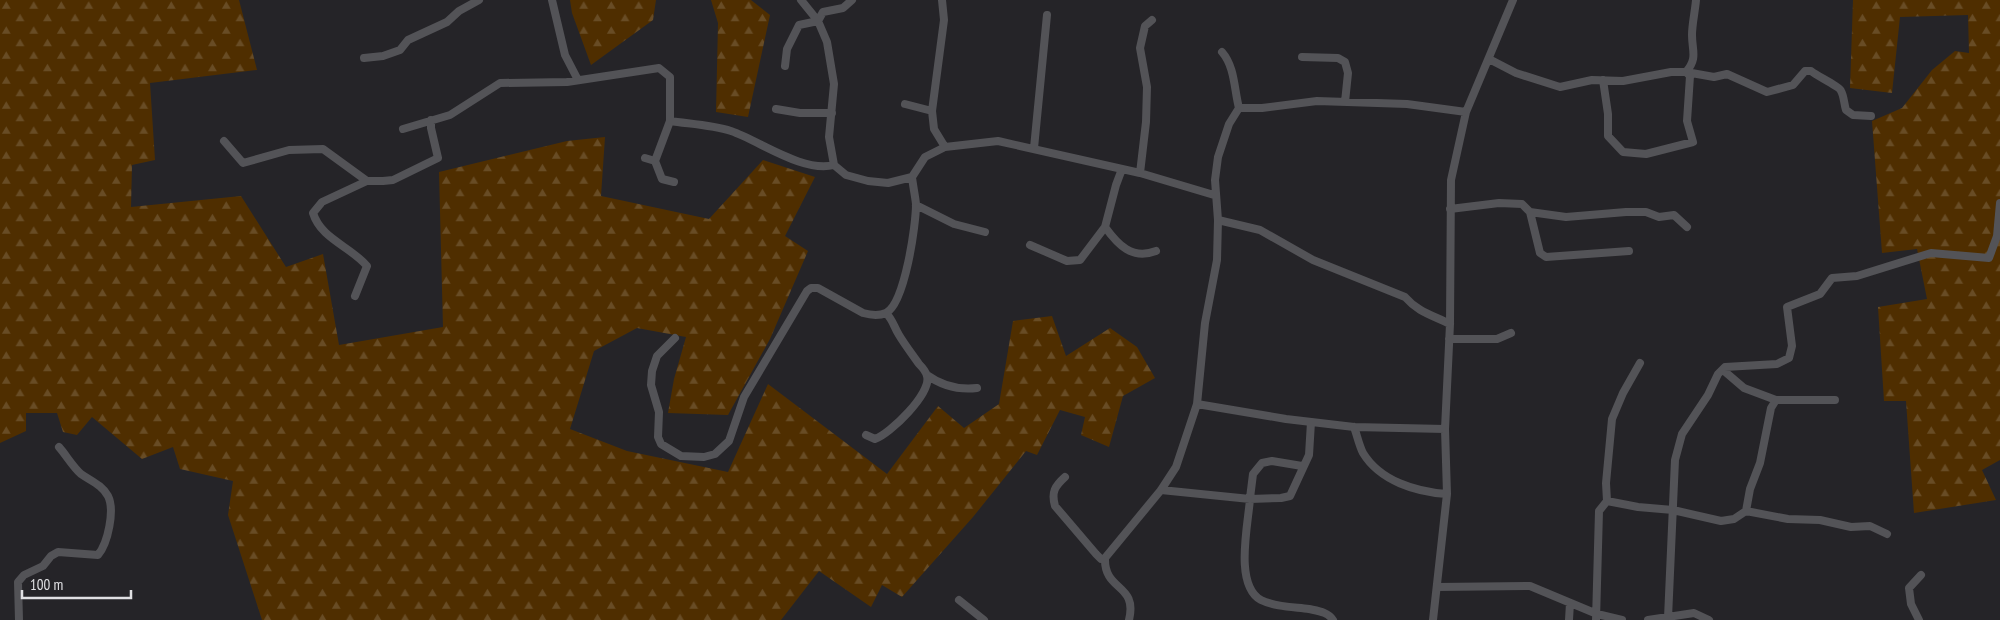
<svg xmlns="http://www.w3.org/2000/svg" width="2000" height="620" viewBox="0 0 2000 620" font-family="'PT Sans Narrow',sans-serif">
<defs>
<pattern id="forest-firs" width="22" height="20" patternUnits="userSpaceOnUse" patternTransform="scale(1.25)"><rect width="22" height="20" fill="#4f2e00"/><path d="M5 1l3.5 6h-7zM16 11l3.5 6h-7z" fill="#684c25"/></pattern>
</defs>
<rect width="100%" height="100%" fill="#252428"/>
<path fill="url(#forest-firs)" d="M0 0H239L257 70 150 83 155 160 132 165 131 207 241 196 286 267 323 254 339 345 443 327 439 172 567 141 605 137 601 196 709 219 763 160 815 177 785 236 808 251 770 339 728 415 668 413 674 379 686 337 637 328 594 351 570 429 627 451 728 472 768 384 887 474 938 406 964 428 999 404 1013 321 1052 316 1066 356 1110 328 1137 347 1155 378 1123 396 1109 447 1081 435 1085 417 1060 410 1037 455 1026 451 973 517 902 597 882 585 871 607 819 571 781 620H262L228 515 233 481 180 469 173 447 142 459 92 417 77 435 63 432 57 413H26V431L0 443Z
M570 0H656L653 20 591 65 572 13Z
M711 0H751L770 15 748 117 716 112 718 23Z
M1853 0H2000V460L1982 470 1996 500 1914 513 1906 401H1884L1878 307 1927 299 1917 249 1882 253 1872 121 1902 108 1932 70 1955 51 1969 53 1968 15 1900 17 1892 93 1850 88Z"/>
<g fill="none" stroke-linecap="round" stroke-linejoin="round">
<path stroke="#535357" stroke-width="8" d="M552 0 565 55 578 80
M801 0 818 21 827 42 834 84 829 137 834 165 846 175 868 181 888 183 912 177 925 157 945 147 998 141 1140 173 1214 195
M1696 0C1695 12 1692 24 1692 35 1692 51 1698 58 1686 72L1714 77 1727 74 1767 92 1793 85 1805 71H1811C1817 76 1840 87 1841 91 1844 96 1844 104 1846 110L1853 115 1871 116
M1302 57 1338 58 1345 62 1348 73 1345 102
M364 58 383 56 400 50 408 40 447 22 459 11 479 0
M1489 59 1516 73 1560 87 1592 80 1623 81 1671 72H1686L1690 76 1687 121 1693 142 1646 154 1623 152 1608 136V114L1603 80
M785 66 787 49 799 25 818 21 823 12 843 8 852 0
M905 104 932 111 934 129 945 147
M1239 108H1262L1317 101 1407 104 1466 112
M776 109 800 113H832
M932 111 944 20 942 0
M670 121C690 124 712 125 731 131 760 141 803 173 834 165
M403 129 450 115 500 83 567 82 659 68 670 77V121L655 161 662 179 674 182
M224 141 243 163 289 150 323 149 367 181H383L393 180 438 158 431 128V120
M1034 148 1047 15
M645 158 655 161
M1140 173 1146 122 1147 87 1140 48 1145 26 1152 20
M916 205 954 224 985 232
M1450 209 1499 203 1522 204 1530 212 1540 253 1546 257 1629 251
M1530 212 1566 217 1626 212H1646L1659 217 1674 215 1687 227
M1218 220 1260 230 1313 260 1405 297C1418 312 1432 315 1450 324
M1105 227C1118 245 1132 260 1156 251
M1030 245 1067 261 1080 260 1105 227 1116 185 1122 169
M355 296 367 266C350 246 321 239 313 213L322 202 367 181
M675 338 657 356 652 371 651 385 659 412 658 437 661 444 681 456 704 457 715 454 729 441 744 397 807 291 811 288H818L863 313C870 315 879 316 886 313 905 303 916 225 916 204 915 195 913 186 912 177
M1449 339H1497L1511 333
M1723 370 1744 388 1776 400
M927 375C942 386 959 390 977 388
M1197 404 1286 419 1354 427 1445 429
M1354 427C1357 435 1359 445 1363 453 1380 481 1416 492 1447 494
M866 435 875 439C890 434 932 393 927 376 926 372 922 367 919 364 912 354 905 345 899 335 894 327 893 320 886 313
M1065 477C1055 486 1051 492 1055 506L1096 554 1101 559 1105 558
M1161 490 1250 499 1281 498 1290 496 1309 455 1311 422
M1250 498 1253 474 1262 463 1272 461 1302 466
M1250 499C1248 525 1234 585 1261 600 1275 607 1294 607 1309 609 1318 611 1328 612 1333 620
M1607 501 1606 483 1612 419 1623 393 1640 363
M1746 511 1750 489 1760 463 1771 408 1776 400H1835
M1437 587 1530 586 1597 614 1622 620
M959 600 984 620
M1668 618 1675 460 1682 434 1708 395 1718 374 1725 367 1777 364 1789 358 1792 346 1787 307 1820 294 1832 278 1857 276 1931 253 1989 258 1997 236 2000 203
M19 620 18 582 24 575 43 566 51 556 58 552 98 555C108 543 115 510 108 496 102 485 91 481 81 474 73 467 66 455 59 447
M1129 620C1138 583 1104 592 1105 558L1161 490 1176 467 1197 404 1205 323 1217 260 1218 220 1215 180 1218 157 1229 124 1239 108C1234 89 1235 67 1222 52
M1433 620 1447 494 1445 429 1450 324 1451 180 1466 112 1513 0
M1569 620 1570 603
M1596 620 1599 511 1607 501 1638 507 1673 510 1721 521 1734 519 1746 511 1788 519 1820 520 1851 527 1870 526 1887 534
M1648 620 1694 613 1709 620
M1919 620 1911 604 1909 588 1921 575"/>
</g>
<path d="M22 590v8h109v-8" fill="none" stroke="#e0e0e3" stroke-width="2.5"/>
<text x="30" y="590" font-size="15" fill="#e0e0e3" stroke="#252428" stroke-width="4" paint-order="stroke">100 m</text>
</svg>
